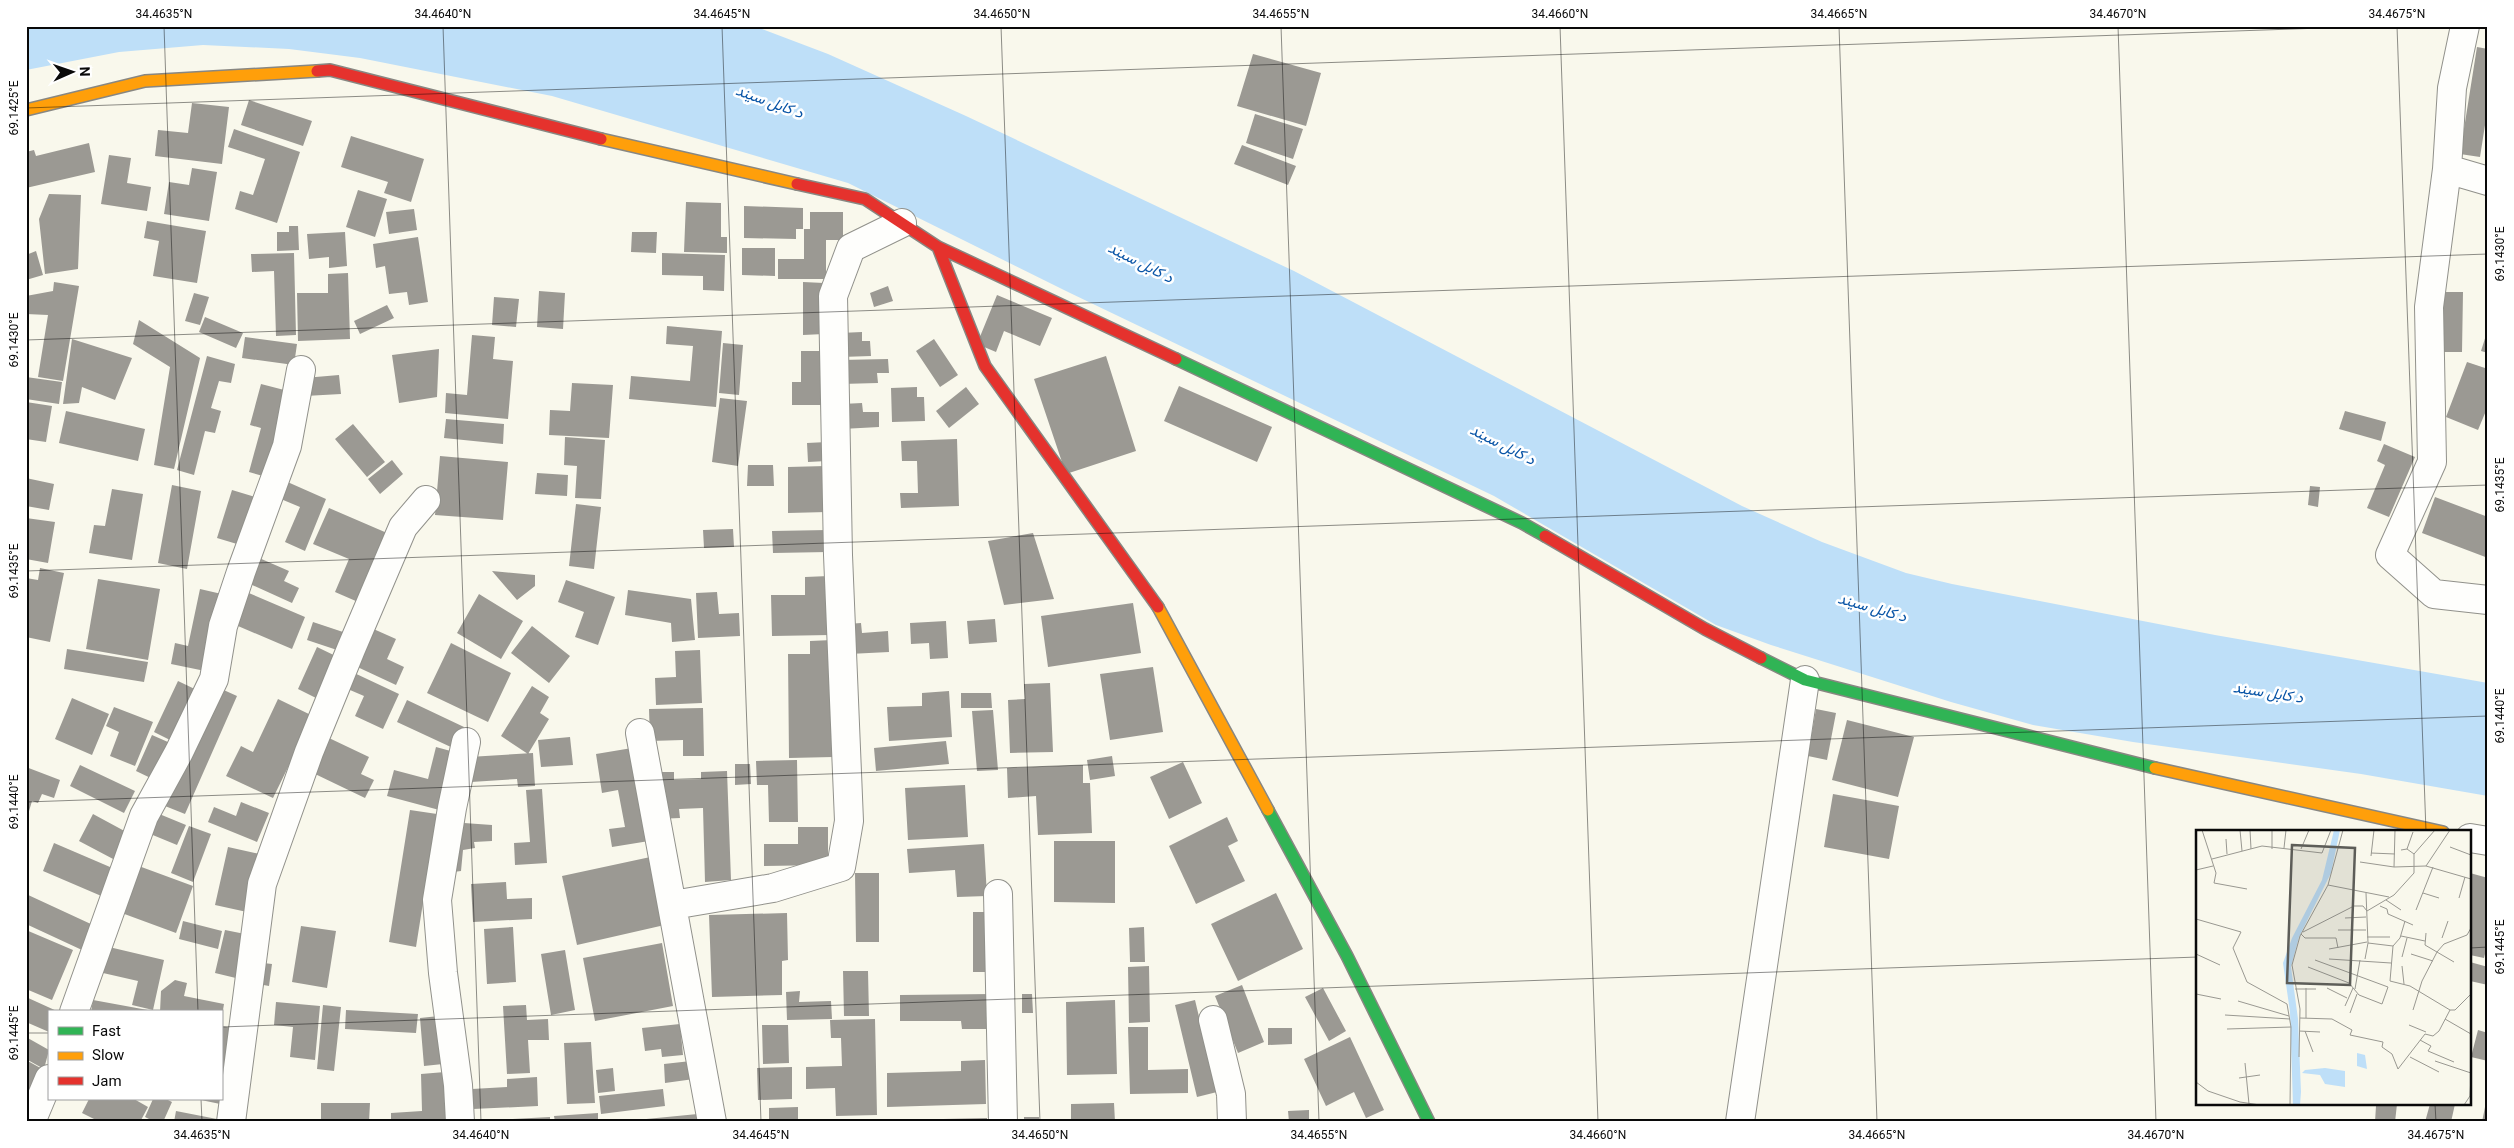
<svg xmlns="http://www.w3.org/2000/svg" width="2514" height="1148" viewBox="0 0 2514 1148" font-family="Georgia,Vazirmatn,serif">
<rect width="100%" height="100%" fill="#f9f8ec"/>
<path fill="#bedff8" d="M26 26H754L828 54 966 116 1294 271 1742 506 1822 542 1906 573 1952 584 2215 635 2488 683V796L2361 774 2133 742 2033 725 1951 702 1771 645 1716 625 1494 496 1068 292 848 183 552 96 360 58 289 49 203 45 119 52 26 70Z"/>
<path fill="#9b9993" d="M2477 47 2488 49V106L2480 157 2460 154Z
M1253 54 1321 73 1306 126 1237 106Z
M249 100 312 121 303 146 241 125Z
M192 103 229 107 222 164 155 156 158 130 188 133Z
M1255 114 1303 129 1293 159 1246 143Z
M234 129 300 152 277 223 235 209 240 191 253 195 265 159 228 147Z
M351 136 424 159 411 202 384 193 388 182 341 167Z
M89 143 95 172 26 188V152L34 150 36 156Z
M1242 145 1296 166 1288 185 1234 164Z
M109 155 131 158 127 183 151 187 147 211 101 204Z
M192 168 217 172 209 221 164 214 169 182 189 185Z
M358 190 387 199 375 237 346 227Z
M49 194 81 195 78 269 45 274 39 219Z
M686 202 721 203V237H727V253L684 252Z
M744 206 803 208V229H796V239L744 238Z
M414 209 417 230 389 234 386 212Z
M810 212H843V240H826V279H778V259H804V229H810Z
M147 221 206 231 197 283 153 276 159 241 144 238Z
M289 226H298L299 250 277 251V232H289Z
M345 232 347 266 329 268V257L309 259 307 234Z
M632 232H657L656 253 631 252Z
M418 237 428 302 409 305 407 292 389 294 385 266 376 268 373 244Z
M742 248H775V276L742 275Z
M36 251 43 275 26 280V255Z
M294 253 296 335 276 336 274 271 252 272 251 254Z
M662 253 725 255 724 291 703 290V276L662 275Z
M348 273 350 339 298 341 297 293H328V274Z
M54 282 79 286 63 381 38 377 48 315 26 314V296L53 291Z
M803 282 824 283V334L803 335Z
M888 286 893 301 874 307 870 293Z
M539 291 565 293 563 329 537 327Z
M2439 292H2463L2462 352H2437Z
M194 293 209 297 200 325 185 321Z
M997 295 1052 318 1040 346 1004 331 996 352 977 344Z
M494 297 519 299 516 327 492 325Z
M387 305 394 318 360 334 354 321Z
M205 317 243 333 236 348 199 332Z
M139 320 200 358 174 469 154 465 170 367 133 344Z
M667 326 722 331 716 407 629 399 631 376 690 381 693 346 666 344Z
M862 332V341H870L871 356 841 357 840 333Z
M2487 332H2488V353L2481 351Z
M472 335 495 337 493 359 513 361 508 419 445 413 446 393 467 395Z
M245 337 297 344 294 365 242 358Z
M72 339 132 358 115 400 82 387 79 403 63 404Z
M934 339 958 375 940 387 916 351Z
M723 343 743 345 739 395 719 393Z
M439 349 437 397 399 403 392 355Z
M801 351H825V405H792V382H801Z
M207 356 235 364 231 383 219 381 211 408 221 411 215 433 205 431 194 475 177 470Z
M1106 356 1136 451 1066 474 1034 379Z
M888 359 889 373H877L878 383 841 384 840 360Z
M2467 362 2488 369V406L2478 430 2446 417Z
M339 375 341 394 305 396 304 378Z
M26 377 62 382 59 404 26 399Z
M572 383 613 385 609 438 549 435 550 410 570 411Z
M261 384 292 392 270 478 249 472 261 428 250 425Z
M1179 386 1272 427 1257 462 1164 421Z
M917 387V397H924L925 421 892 422 891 388Z
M966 387 979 404 949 428 936 411Z
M720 398 747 401 738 466 712 462Z
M26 402 52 406 46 442 26 439Z
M862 403 863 412H879V427L842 429V404Z
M66 411 145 429 138 461 59 443Z
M2345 411 2386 422 2381 441 2339 429Z
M446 419 504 424 503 444 444 438Z
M353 424 385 462 367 477 335 439Z
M565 437 605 440 601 499 575 498 577 466 564 465Z
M957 439 959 506 901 508 900 493H918L917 461H902L901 441Z
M827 442V461L808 462 807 443Z
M2384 444 2415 457 2389 517 2367 508 2385 465 2377 461Z
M440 456 508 462 503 520 435 515Z
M392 460 403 474 380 494 368 479Z
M748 465H773L774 486H747Z
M826 466 827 512 788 513V467Z
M537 473 568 475 567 496 535 494Z
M26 478 54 484 49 510 26 506Z
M283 480 326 499 305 551 285 542 300 507 276 497Z
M172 485 201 491 187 569 158 563Z
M2310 486 2320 487 2318 507 2308 505Z
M112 489 143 494 132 560 89 553 94 525 105 526Z
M232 490 262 499 247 547 217 538Z
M2435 497 2488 517V558L2422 533Z
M576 504 601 507 594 569 569 566Z
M329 508 394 536 365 605 335 592 349 559 313 544Z
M26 518 55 522 48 563 26 559Z
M733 529 734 547 704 548 703 530Z
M828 530V552L773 553 772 531Z
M1033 533 1054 599 1004 605 988 541Z
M252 555 289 571 284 581 299 588 292 603 241 580Z
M40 568 64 573 50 642 26 637V578L38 580Z
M492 571 535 575V586L517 600Z
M829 576 830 635 772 636 771 595H805V577Z
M98 579 160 589 148 660 86 649Z
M566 580 615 597 598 645 575 637 584 612 558 602Z
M200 589 226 595 210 672 171 664 175 643 188 646Z
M628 590 691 599 695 640 672 642 671 623 625 615Z
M244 591 305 617 292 649 231 623Z
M717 592 719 614 739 613 740 636 698 638 696 593Z
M479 594 523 621 501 659 457 633Z
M1133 603 1141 653 1048 667 1041 616Z
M995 619 997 642 969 644 967 621Z
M946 621 948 658 930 659 929 643 911 644 910 623Z
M313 622 349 634 343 652 307 640Z
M861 623 862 633 888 631 889 652 849 654 847 624Z
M532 626 570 656 549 683 511 653Z
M369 627 396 639 387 659 404 667 396 685 351 664Z
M832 640 833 757 789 758 788 654H810V641Z
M451 643 511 673 488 722 427 693Z
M317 647 344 660 324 702 298 689Z
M67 649 148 662 144 682 64 669Z
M700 650 702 703 656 705 655 678 676 677 675 651Z
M1153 667 1163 732 1110 740 1100 674Z
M350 671 399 694 383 729 355 716 364 696 343 687Z
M178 681 203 693 178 744 154 732Z
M1050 683 1053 752 1010 753 1008 700 1025 699 1024 684Z
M532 686 549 697 540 713 549 719 528 754 501 736Z
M217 687 237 696 185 814 165 806Z
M949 691 952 737 889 741 887 707 922 706V693Z
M961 693H991L992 708H961Z
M72 698 109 714 92 755 55 739Z
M278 699 313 716 273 798 226 776 241 746 253 752Z
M407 700 464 727 453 748 397 722Z
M114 707 153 722 135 766 110 756 119 732 106 726Z
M703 708 704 756H683V740L650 741 649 709Z
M1816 709 1836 713 1827 760 1808 756Z
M993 710 998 770 977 771 972 711Z
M1847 720 1914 737 1898 797 1832 780Z
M152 735 177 746 161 783 136 771Z
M570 737 573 765 541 767 538 740Z
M329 738 369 757 361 774 374 780 365 798 313 773Z
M946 741 949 764 876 771 874 748Z
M436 747 458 753 443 811 387 796 394 770 428 779Z
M632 748 649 841 612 847 609 829 625 827 618 790 602 793 596 754Z
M533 753 535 786 518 787 517 779 471 782 469 757Z
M1112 756 1115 776 1090 780 1087 760Z
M797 760 798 822H769L768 785H757L756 761Z
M1183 762 1202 803 1169 819 1150 777Z
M735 764H750L751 784 735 785Z
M80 765 135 791 124 813 70 786Z
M1083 765V783H1090L1092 833 1038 835 1036 796 1008 798 1007 768Z
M26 767 60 780 54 798 42 794 38 803 32 801 27 818Z
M727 771 731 880 705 882 703 808 679 809 680 818 657 819 655 772H674V780L701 779V772Z
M965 785 968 837 908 840 905 788Z
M542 789 547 863 515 865 514 843 530 842 526 790Z
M1833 794 1899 806 1889 859 1824 847Z
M241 802 269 813 257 842 208 822 214 807 236 816Z
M410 810 437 814 416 947 389 942Z
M152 811 186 825 177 845 143 831Z
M93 814 130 834 115 860 79 841Z
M1227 817 1238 841 1228 846 1245 881 1196 904 1169 846Z
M464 823 492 825V841L474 842 475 848 463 850 461 871 446 873 450 842Z
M189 826 211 834 193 882 171 873Z
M798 827H828V865L764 866V844H798Z
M1054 841H1115V903L1054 902Z
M54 843 117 870 106 898 43 871Z
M984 844 987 896 957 897 955 870 909 873 907 849Z
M228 847 260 854 247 912 215 905Z
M655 856 669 924 577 945 562 876Z
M136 865 193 886 176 933 119 912Z
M855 873H879V942H856Z
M2470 873 2488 878V942L2484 958 2470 955Z
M506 882 507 899 532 898V919L473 922 471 884Z
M1276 893 1303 949 1238 981 1211 924Z
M26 894 93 925 82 950 26 924Z
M973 912H989L990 972H973Z
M787 913 788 960 782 961V995L712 997 709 915Z
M183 921 222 931 218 949 179 939Z
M301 926 336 931 327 988 292 982Z
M513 927 516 982 487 984 484 929Z
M1144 927 1145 962H1130L1129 928Z
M26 930 73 950 52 1000 26 989Z
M225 930 250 935 240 979 215 973Z
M662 943 673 1006 595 1021 583 958Z
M109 947 164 960 153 1010 132 1005 138 981 103 973Z
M565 950 575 1010 551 1015 541 954Z
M255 962 272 964 269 986 252 983Z
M2470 962 2488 967V985L2470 981Z
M1149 966 1150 1022 1129 1023 1128 967Z
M843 971H868L869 1016H844Z
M175 980 187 983 184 996 224 1004 222 1016 221 1012H160L161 991Z
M1242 985 1264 1042 1238 1053 1215 996Z
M1323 988 1346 1031 1329 1041 1305 997Z
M800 991 799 1002 831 1001 832 1019 787 1020 786 992Z
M993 994 994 1029H962L961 1021H900V995Z
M1022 994H1032L1033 1013H1022Z
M26 997 59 1012H49V1032L26 1022Z
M93 1000 153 1011V1012H91Z
M1115 1000 1117 1074 1067 1075 1066 1002Z
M1195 1000 1217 1092 1197 1097 1175 1005Z
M276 1002 320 1006 315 1060 290 1057 293 1027 274 1025Z
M323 1005 341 1007 334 1071 317 1069Z
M526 1005 527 1020 548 1019 549 1040H528L530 1073 507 1074 503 1006Z
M346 1010 418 1014 416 1033 345 1029Z
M439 1016 443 1064 424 1066 420 1018Z
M875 1019 877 1115 836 1116 835 1088 806 1089V1067L842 1066 841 1038H831L830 1020Z
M680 1024 683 1055 662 1057 661 1049 645 1051 642 1028Z
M762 1025H788L789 1063 763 1064Z
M221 1026 239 1029 225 1105 201 1100 221 1099Z
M1128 1027H1148V1070L1188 1069V1093L1130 1094Z
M1268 1028H1292V1044L1268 1045Z
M2478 1030 2488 1033V1061L2471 1057Z
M26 1037 49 1050 44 1069 26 1059Z
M1350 1037 1384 1110 1366 1118 1354 1092 1326 1106 1304 1059Z
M591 1042 595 1103 567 1104 564 1043Z
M26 1060 44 1070 31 1094 26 1091Z
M985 1060 986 1104 887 1107V1073L961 1071V1061Z
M691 1061 694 1079 665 1083 664 1064Z
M792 1067V1099L758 1100 757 1068Z
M613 1068 615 1091 598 1093 596 1070Z
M445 1072 448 1122H391V1113L422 1111 421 1074Z
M537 1077 538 1106 473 1109 472 1089 507 1087V1079Z
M663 1089 665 1106 601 1114 599 1096Z
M89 1099H134L148 1107 140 1122H100L82 1113Z
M153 1099H166L172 1102 163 1122H155L145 1117Z
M321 1103H370L369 1122H321Z
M1114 1103 1115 1122H1071V1104Z
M2370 1104H2397L2395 1122H2375L2376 1106Z
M2430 1104H2455L2451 1122H2425Z
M798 1107V1122H769V1108Z
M2485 1107 2488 1108V1122H2482Z
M1309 1110V1122H1289L1288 1111Z
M176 1111 227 1121V1122H174Z
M598 1113V1122H555L554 1116Z
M708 1113 709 1122H636V1120Z
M550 1117V1122H493V1120Z
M1024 1117H1039V1122H1024Z
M987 1118V1122H943V1119Z"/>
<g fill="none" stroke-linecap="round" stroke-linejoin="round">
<defs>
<path id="street" d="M2465 26 2452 88 2447 169 2429 307 2432 462 2390 555 2434 594 2488 600
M2447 169 2488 181
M640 733 712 1122
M2470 838 2488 841
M998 894 1003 1122
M673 905 773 888 841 867 849 821 838 555 833 296 851 248 902 223
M74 1012 144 816 179 752 214 679 223 626 241 572 287 446 301 370
M1213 1020 1231 1094 1232 1122
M31 1122 49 1079
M231 1122 262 884 309 752 351 649 403 527 426 500
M460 1122 458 1085 443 973 437 900 452 808 466 742
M1740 1122 1805 680"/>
<path id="fast" d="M1176 359 1522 523 1545 536
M1761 658 1805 680 2155 768
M1268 810 1347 956 1429 1122"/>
<path id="slow" d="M26 110 145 81 317 71
M601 139 797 184
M1158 607 1268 810
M2155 768 2443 832"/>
<path id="jam" d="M317 71 330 70 601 139
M797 184 865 199 938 247 1176 359
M938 247 985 366 1158 607
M1545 536 1705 629 1761 658"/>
</defs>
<use href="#street" stroke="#91918b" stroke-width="30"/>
<use href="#fast" stroke="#888782" stroke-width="14"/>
<use href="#slow" stroke="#888782" stroke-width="14"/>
<use href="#jam" stroke="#888782" stroke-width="14"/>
<use href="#street" stroke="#fefefc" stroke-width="28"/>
<use href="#fast" stroke="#30b455" stroke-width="11"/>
<use href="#slow" stroke="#ff9f0a" stroke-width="11"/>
<use href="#jam" stroke="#e5322d" stroke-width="11"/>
</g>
<path fill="none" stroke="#090909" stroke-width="1" stroke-opacity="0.45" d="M164 26 198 1012M443 26 481 1122M722 26 761 1122M1001 26 1040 1122M1281 26 1319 1122M1560 26 1598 1122M1839 26 1877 1122M2118 26 2156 1122M2397 26 2426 832M26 108 2379 26M26 340 2488 254M26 571 2488 485M26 802 2488 716M2470 948 2488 947M221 1027 2198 957M26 1033H49M201 1099 202 1122M2435 1104 2436 1122"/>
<g text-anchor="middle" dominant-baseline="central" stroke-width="5" stroke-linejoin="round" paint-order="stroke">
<g font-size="15" font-style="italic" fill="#0854a6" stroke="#fff">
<text transform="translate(769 103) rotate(20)">د کابل سيند</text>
<text transform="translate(1140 264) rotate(27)">د کابل سيند</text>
<text transform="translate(1502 446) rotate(27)">د کابل سيند</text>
<text transform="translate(1872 609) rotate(16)">د کابل سيند</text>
<text transform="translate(2268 694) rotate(9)">د کابل سيند</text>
</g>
</g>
<g transform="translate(2196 830)">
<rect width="275" height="275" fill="#f9f8ec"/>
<path d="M138 0H144L135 43 103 107 95 137 102 189 105 262 104 275H97L94 182 87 133 96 108 126 50ZM161 223 169 225 171 239 161 236ZM129 238 149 241V257L129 254 124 245 106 243 109 240Z" fill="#bedff8"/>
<path fill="none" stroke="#999891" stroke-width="1" d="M6 0 20 43 18 53 51 59M44 0 46 21M54 0 55 19M76 0V19M30 9 31 24M254 17 275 25M88 18 90 0M105 19 113 0M211 19 217 2M175 23 199 24M218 24 239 0M175 26 178 0M16 29 66 16 126 23 135 0M164 32 198 37 230 36 275 49M230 36 254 0M198 37 199 0M0 40 17 36M132 55 193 67M227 63 243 68M263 68 269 47M190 70 205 80M184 76 191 79 192 84 217 95M220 80 237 37M171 81 198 65 218 43V24L211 19 205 20M149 88 170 87M0 89 45 102 37 118 51 152 91 174 95 197 94 275M209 91 204 108 197 116 194 151 214 156 254 180M142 100H170M107 102 158 76H167L171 81M230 103 229 115 258 132M105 104 109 108H140L142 118M0 106V127M205 106 229 111M171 107H194M246 108 252 91M172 113 197 116M133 119 171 112M0 124 24 135M215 124 237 131M206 127 211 108M133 129 195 133M169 129 172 113 170 63M206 136 208 154M112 137 153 153 163 165 186 174 192 157 119 130M110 158V188M131 158 151 168M99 159H120M159 159 164 130M0 164 25 169M42 171 93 186M149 176 157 158M217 180 226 151 241 122 248 114 271 105 275 98M154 183 161 164M29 185 94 189M104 188 136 189 156 200 154 205 187 212 186 217 196 224 202 239 229 204 237 206 243 201 254 180H259L275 164M249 189 275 204M213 195 230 202M31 199 95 197M103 201 124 202M109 201 117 222M224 210 235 216 232 221 258 232M103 227 104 179 96 135 104 106 132 55 147 0M214 227 243 242M239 231 275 243M49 233 53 274M43 248 64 245M0 252 12 261 44 272 64 275M268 275 274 266 275 245"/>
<path fill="#5d5d58" fill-opacity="0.15" stroke="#5d5d58" stroke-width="2.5" d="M96 15 159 18 154 155 91 153Z"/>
<rect width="275" height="275" fill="none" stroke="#090909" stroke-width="2.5"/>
</g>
<rect width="2514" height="1148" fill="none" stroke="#ffffff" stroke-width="55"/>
<rect x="48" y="1010" width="175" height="90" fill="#ffffff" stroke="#9d9d9d"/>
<rect x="58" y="1027" width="25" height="8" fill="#30b455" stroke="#9d9d9d"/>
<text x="92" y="1036" font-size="15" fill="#090909">Fast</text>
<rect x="58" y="1052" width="25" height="8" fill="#ff9f0a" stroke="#9d9d9d"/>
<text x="92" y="1060" font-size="15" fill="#090909">Slow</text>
<rect x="58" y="1077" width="25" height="8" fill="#e5322d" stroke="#9d9d9d"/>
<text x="92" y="1086" font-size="15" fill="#090909">Jam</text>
<g transform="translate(72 72) rotate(88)" stroke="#ffffff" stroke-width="4" paint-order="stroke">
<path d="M0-4L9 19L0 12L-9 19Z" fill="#090909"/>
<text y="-8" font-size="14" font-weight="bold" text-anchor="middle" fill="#090909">N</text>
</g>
<rect x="28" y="28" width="2458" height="1092" fill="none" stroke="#090909" stroke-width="2"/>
<g font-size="12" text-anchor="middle" fill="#090909">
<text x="164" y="18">34.4635°N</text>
<text x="443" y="18">34.4640°N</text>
<text x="722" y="18">34.4645°N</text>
<text x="1002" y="18">34.4650°N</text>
<text x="1281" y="18">34.4655°N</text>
<text x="1560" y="18">34.4660°N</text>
<text x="1839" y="18">34.4665°N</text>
<text x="2118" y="18">34.4670°N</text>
<text x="2397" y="18">34.4675°N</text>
<text transform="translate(14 108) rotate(-90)" y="4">69.1425°E</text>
<text transform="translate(2500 254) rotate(-90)" y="4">69.1430°E</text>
<text transform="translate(14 340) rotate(-90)" y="4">69.1430°E</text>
<text transform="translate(2500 485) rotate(-90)" y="4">69.1435°E</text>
<text transform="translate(14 571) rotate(-90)" y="4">69.1435°E</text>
<text transform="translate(2500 716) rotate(-90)" y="4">69.1440°E</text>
<text transform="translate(14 802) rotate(-90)" y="4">69.1440°E</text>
<text transform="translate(2500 947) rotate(-90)" y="4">69.1445°E</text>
<text transform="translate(14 1033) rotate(-90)" y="4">69.1445°E</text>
<text x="202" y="1139">34.4635°N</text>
<text x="481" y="1139">34.4640°N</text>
<text x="761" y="1139">34.4645°N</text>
<text x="1040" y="1139">34.4650°N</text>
<text x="1319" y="1139">34.4655°N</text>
<text x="1598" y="1139">34.4660°N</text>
<text x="1877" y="1139">34.4665°N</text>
<text x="2156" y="1139">34.4670°N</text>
<text x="2436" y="1139">34.4675°N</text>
</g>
</svg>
